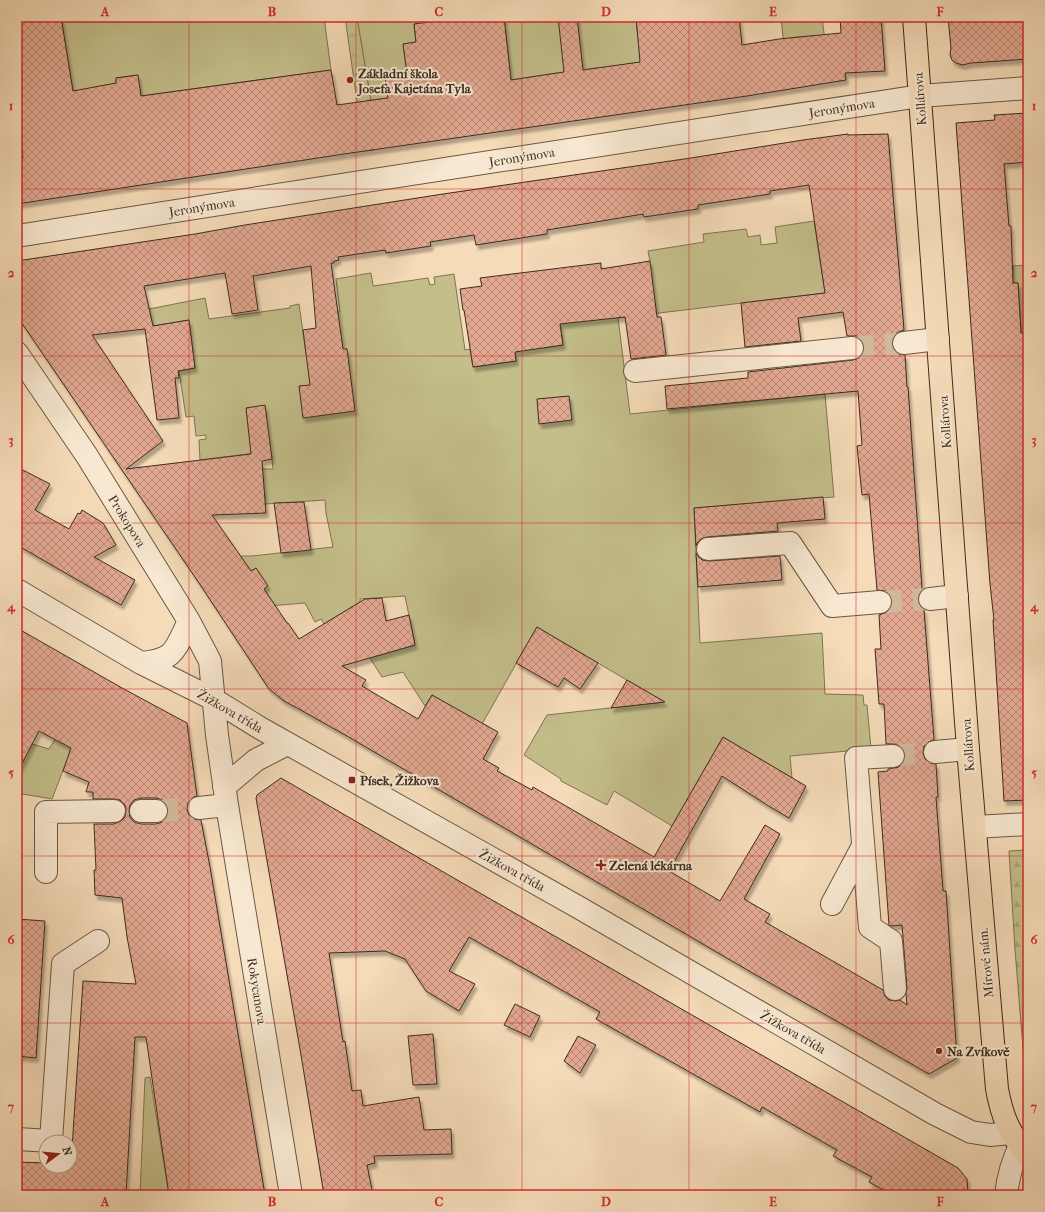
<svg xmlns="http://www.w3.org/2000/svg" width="1045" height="1212" viewBox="0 0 1045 1212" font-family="'IM FELL French Canon',serif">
<defs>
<pattern id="grass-tufts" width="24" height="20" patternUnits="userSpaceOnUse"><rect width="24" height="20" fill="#c3be8a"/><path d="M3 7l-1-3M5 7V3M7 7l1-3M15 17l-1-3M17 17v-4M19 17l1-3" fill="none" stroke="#a8a377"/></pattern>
<pattern id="forest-firs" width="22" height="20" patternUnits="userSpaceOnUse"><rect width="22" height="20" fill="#c3be8a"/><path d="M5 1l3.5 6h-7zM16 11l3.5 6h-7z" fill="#a8a377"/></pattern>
<pattern id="building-cross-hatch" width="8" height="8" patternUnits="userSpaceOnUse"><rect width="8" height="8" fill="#e3a891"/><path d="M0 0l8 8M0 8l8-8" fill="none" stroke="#b98976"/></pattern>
<filter id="shadow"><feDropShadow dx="2.5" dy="4.5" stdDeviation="1" flood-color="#0004"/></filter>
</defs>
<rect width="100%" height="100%" fill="#f5dbb8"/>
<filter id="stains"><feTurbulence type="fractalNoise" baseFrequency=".005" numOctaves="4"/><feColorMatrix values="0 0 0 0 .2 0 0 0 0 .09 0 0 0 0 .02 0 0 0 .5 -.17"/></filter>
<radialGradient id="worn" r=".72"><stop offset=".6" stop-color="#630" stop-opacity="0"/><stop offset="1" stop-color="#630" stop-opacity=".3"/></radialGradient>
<path fill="url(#grass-tufts)" stroke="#807455" d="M345 17H357L371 100H367L374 150 364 151Z"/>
<path fill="url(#forest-firs)" stroke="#807455" d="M1028 850V1109L1015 950 1009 851Z"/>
<path fill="#c3be8a" stroke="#807455" d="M61 17H324L331 70 141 96 137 75 116 78V83L75 107Z
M357 17H467L414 25 416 42 403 44 407 74 385 77 388 98 371 100Z
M504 17H636L637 31 653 29 650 62 588 69V71L564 72 511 80V81Z
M781 17H822L825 41 813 36 796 37 784 46Z
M814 221 825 293 618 318 630 414 825 394 834 497 694 508 700 643 822 633 825 694 863 695 864 705H867L871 749 790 756 792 778 723 737 672 826 614 791 607 805 561 781V779L524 755 547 715 664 702 537 627 482 724 432 695 425 706 403 672 382 677 370 658 415 645 405 596 360 599V602L324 624 321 619 315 622 305 603 269 606 256 568 247 574 237 558 241 556H252L333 547 326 513 325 500 265 504V495L251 496 247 469H273L271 451 200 460 199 440 206 439V435L196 436 194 416 186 417 179 371 195 368 189 320 153 326 149 309 205 298 209 319 290 308V306L299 304 306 354 327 313 340 312 336 279 371 273 373 286 428 278 430 285 435 284 434 277 454 274 465 350 470 349 473 367 516 361 515 347 541 326 544 348 563 345 557 302 650 261 648 251 704 242 703 234 746 229 748 237 760 235 761 245 777 243 775 227Z
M1028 265V435L1018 283H1013V266Z
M56 738 72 747 52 799 17 793V743L32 744 49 749Z
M150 1077 169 1195H140L145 1078Z"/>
<path fill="url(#building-cross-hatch)" stroke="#3c2b20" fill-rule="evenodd" filter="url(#shadow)" d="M17 17H61L73 91 116 83V78L138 75 141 96 331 70 337 105 388 98 385 77 407 74 403 44 416 42 414 24 467 17H504L511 80 564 72 558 17H577L583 70 640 62 636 17H739L742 45 779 39 841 33 840 17H881L885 71 845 73 846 80 747 96 344 154 17 204V159L23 158 17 107Z
M948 17H1028V59L971 63 962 65 956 63 952 60 950 55 951 48Z
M1028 113V162L1004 164 1008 214 1009 226H1011L1013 283H1018L1021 333H1028V800L1004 801 993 620H994L990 584 956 123 995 120 994 115Z
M848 134V135L888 134 904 330 896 333 892 338V344L894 351 899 354 905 355 907 387H908L922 589 919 594 918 600 920 606 924 610 934 740 928 742 924 746 923 753 925 759 929 763 936 764 938 797H936L943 891H946L957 1058 929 1074 756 975 347 736 299 709 284 701 269 689 199 583 17 316V261L195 234 245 225 443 194 691 158 803 140ZM809 185 825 293 741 303 745 347 801 341 798 318 843 312 847 336H857L862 340 864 346 863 353 859 358 853 360 748 372V378L665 386 667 409 858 391 862 445 857 446 862 495 869 494 877 590 886 591 890 595 892 601 891 607 887 612 879 615 881 649H875L879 704H884L886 744H893L899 745 903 749 905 755 904 762 899 767 888 769V771L878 772 889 925 891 926 902 925 907 988 906 994 907 1005 900 1000 896 1001 889 1000 885 996 883 990 765 922 770 914 744 899 780 834 765 825 720 901 669 871 722 776 767 805 789 818 806 786 723 737 654 857 533 787 532 790 497 771 499 768 483 759 498 732 432 695 418 719 362 686 366 680 342 666 415 645 409 615 386 621 382 598 365 599 299 639 288 623H287L264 589 268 586 256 568 251 571 212 515 266 513 262 461 272 459 265 405 246 408 251 454 126 469 163 441 92 335 145 329 157 420 179 418 175 378H179L178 371 195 368 189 320 153 326 144 286 225 273 232 314 258 310 253 276 311 266 316 328 303 330 310 385 299 386 303 418 355 411 347 349H343L331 263H334V261L339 260 338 257 385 250 386 253 431 246 430 242 474 235 476 245 547 234V230L602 221 643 214 644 217 698 209V205L770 194V191Z
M650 261 657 317H661L666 355 631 359 625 317 560 324 563 345 515 352 516 361 473 367 464 310H463L460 289 482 286 480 278 601 263V269Z
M569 396 572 420 539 424 537 399Z
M17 467 50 484 35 510 69 529 78 513 80 514 82 510 103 523 116 545 94 557 135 580 121 605 17 545Z
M823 497 825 519 777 523 778 531 707 537 701 539 697 543 696 546 694 508Z
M304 502 311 550 281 553 274 503Z
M696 553 698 556 702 560 709 561 780 556 782 580 698 587Z
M537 627 598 663 580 689 564 678 558 687 516 663Z
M17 628 122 688 187 723 197 796 191 798 188 803 187 810 189 815 194 819 201 820 210 867 265 1195H169L146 1037H135L126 1194 47 1190V1195H17V1162L46 1163V1166H70V1164H71L83 981 136 984 127 937 122 898 95 895 94 870H96L94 824H114L121 821 125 817 126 810 125 805 120 800 114 799H93V792H86L89 782 63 771 71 748 39 731 17 773ZM141 798H156L163 800 167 805 168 811 167 818 162 822 156 824H141L134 822 130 817 129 811 130 805 134 800Z
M627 680 665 702 611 708Z
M281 778 452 877 958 1168 967 1179 968 1194H965V1195H893L869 1182 872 1177 833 1156 837 1150 762 1107 760 1112 596 1019 600 1012 469 937 449 971 475 984 459 1011 426 991 405 959 385 951 329 953 343 1042 345 1041 352 1091 361 1090 363 1106 419 1097 424 1130 451 1129 452 1154 374 1156 375 1163 367 1165 373 1195H324L300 1049 256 798 257 795Z
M17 919 45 921 36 1058 17 1056Z
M515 1004 540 1016 530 1037 504 1025Z
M433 1034 437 1084 413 1085 408 1036Z
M578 1036 596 1045 580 1073 564 1061Z"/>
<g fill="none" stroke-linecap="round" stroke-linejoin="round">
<path stroke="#d0b89a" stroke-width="22" stroke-dasharray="22 11" stroke-linecap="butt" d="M852 348 904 343
M880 602 930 599
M893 756 935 752
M156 811 199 808"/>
<defs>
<path id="minor" d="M17 236 360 182 920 96 1028 88
M904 343 938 339
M17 353 87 456 189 621 210 661 217 735 227 805 291 1195
M635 371 852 348
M708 549 790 543 832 606 880 602
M17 590 141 663 213 699 260 728 578 907 935 1114 971 1132 990 1135 1011 1133
M930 599 957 596
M141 663C176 660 175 649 189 621
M935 752 968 749
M893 756 856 758 870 927 891 941 895 989
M224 787 256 760 287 744
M199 808 227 805
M141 811H156
M975 827 1028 824
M46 872V812L114 811
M832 904 863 846
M17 1139 51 1141 63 964 98 941
M1006 1195C1008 1177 1012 1162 1020 1146"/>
<path id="major" d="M914 17 968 749 997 1089C1002 1116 1009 1134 1028 1155"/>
</defs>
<use href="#minor" stroke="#6a5746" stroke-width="24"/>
<use href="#major" stroke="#3c2b20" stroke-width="24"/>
<use href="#minor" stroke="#f8e8d1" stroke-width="22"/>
<use href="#major" stroke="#f5dbb8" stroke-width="22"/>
</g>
<path fill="none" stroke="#d62828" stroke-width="1" stroke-opacity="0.55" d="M189 17V1195M356 17V1195M522 17V1195M689 17V1195M856 17V1195M17 189H1028M17 356H1028M17 523H1028M17 689H1028M17 856H1028M17 1023H1028"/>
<g fill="#8f2418" stroke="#f8e8d1" stroke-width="1.5">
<circle cx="350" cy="80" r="4"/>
<rect x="348" y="776" width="8" height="8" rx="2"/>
<path d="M599 859h4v4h4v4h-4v4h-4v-4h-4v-4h4z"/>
<circle cx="939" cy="1051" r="4"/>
</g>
<g text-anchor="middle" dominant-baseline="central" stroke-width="4" stroke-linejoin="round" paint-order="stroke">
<g font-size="13" font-weight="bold" fill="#3c2b20" stroke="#f8e8d1" text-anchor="start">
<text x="358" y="73">Základní škola<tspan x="358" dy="15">Josefa Kajetána Tyla</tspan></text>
<text x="360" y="780">Písek, Žižkova</text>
<text x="609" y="865">Zelená lékárna</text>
<text x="947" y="1051">Na Zvíkově</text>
</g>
<g font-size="13" fill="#3c2b20" stroke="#f8e8d1">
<text transform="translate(920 99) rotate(-94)">Kollárova</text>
<text transform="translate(842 108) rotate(-9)">Jeronýmova</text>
<text transform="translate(522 157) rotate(-9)">Jeronýmova</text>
<text transform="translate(202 207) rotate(-9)">Jeronýmova</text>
<text transform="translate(945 422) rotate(-94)">Kollárova</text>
<text transform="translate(127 521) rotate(58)">Prokopova</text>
<text transform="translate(230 711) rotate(30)">Žižkova třída</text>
<text transform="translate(968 745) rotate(-94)">Kollárova</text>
<text transform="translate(512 870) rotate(29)">Žižkova třída</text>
<text transform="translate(986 963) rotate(-95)">Mírové nám.</text>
<text transform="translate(257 991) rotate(81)">Rokycanova</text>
<text transform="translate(793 1032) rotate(30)">Žižkova třída</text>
</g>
</g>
<rect width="1045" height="1212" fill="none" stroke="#f5dbb8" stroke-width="44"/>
<g transform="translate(58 1154) rotate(74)"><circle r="19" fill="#f8e8d1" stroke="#ad9c8a"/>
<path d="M0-3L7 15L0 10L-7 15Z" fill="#8f2418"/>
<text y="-6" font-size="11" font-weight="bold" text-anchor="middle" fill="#3c2b20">N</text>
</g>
<rect x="22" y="22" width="1001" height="1168" fill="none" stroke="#d62828" stroke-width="1.5"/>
<g font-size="13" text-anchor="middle" font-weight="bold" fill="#d62828">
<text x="105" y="16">A</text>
<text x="272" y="16">B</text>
<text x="439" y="16">C</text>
<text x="606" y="16">D</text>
<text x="773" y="16">E</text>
<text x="940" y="16">F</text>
<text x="11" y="110">1</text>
<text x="1034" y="110">1</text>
<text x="11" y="277">2</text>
<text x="1034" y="277">2</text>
<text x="11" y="444">3</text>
<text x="1034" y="444">3</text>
<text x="11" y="611">4</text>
<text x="1034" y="611">4</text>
<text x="11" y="777">5</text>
<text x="1034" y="777">5</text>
<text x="11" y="944">6</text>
<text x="1034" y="944">6</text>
<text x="11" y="1111">7</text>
<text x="1034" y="1111">7</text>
<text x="105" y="1206">A</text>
<text x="272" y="1206">B</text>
<text x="439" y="1206">C</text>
<text x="606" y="1206">D</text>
<text x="773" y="1206">E</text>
<text x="940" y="1206">F</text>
</g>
<rect width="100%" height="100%" filter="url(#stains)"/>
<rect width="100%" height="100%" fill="url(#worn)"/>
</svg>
